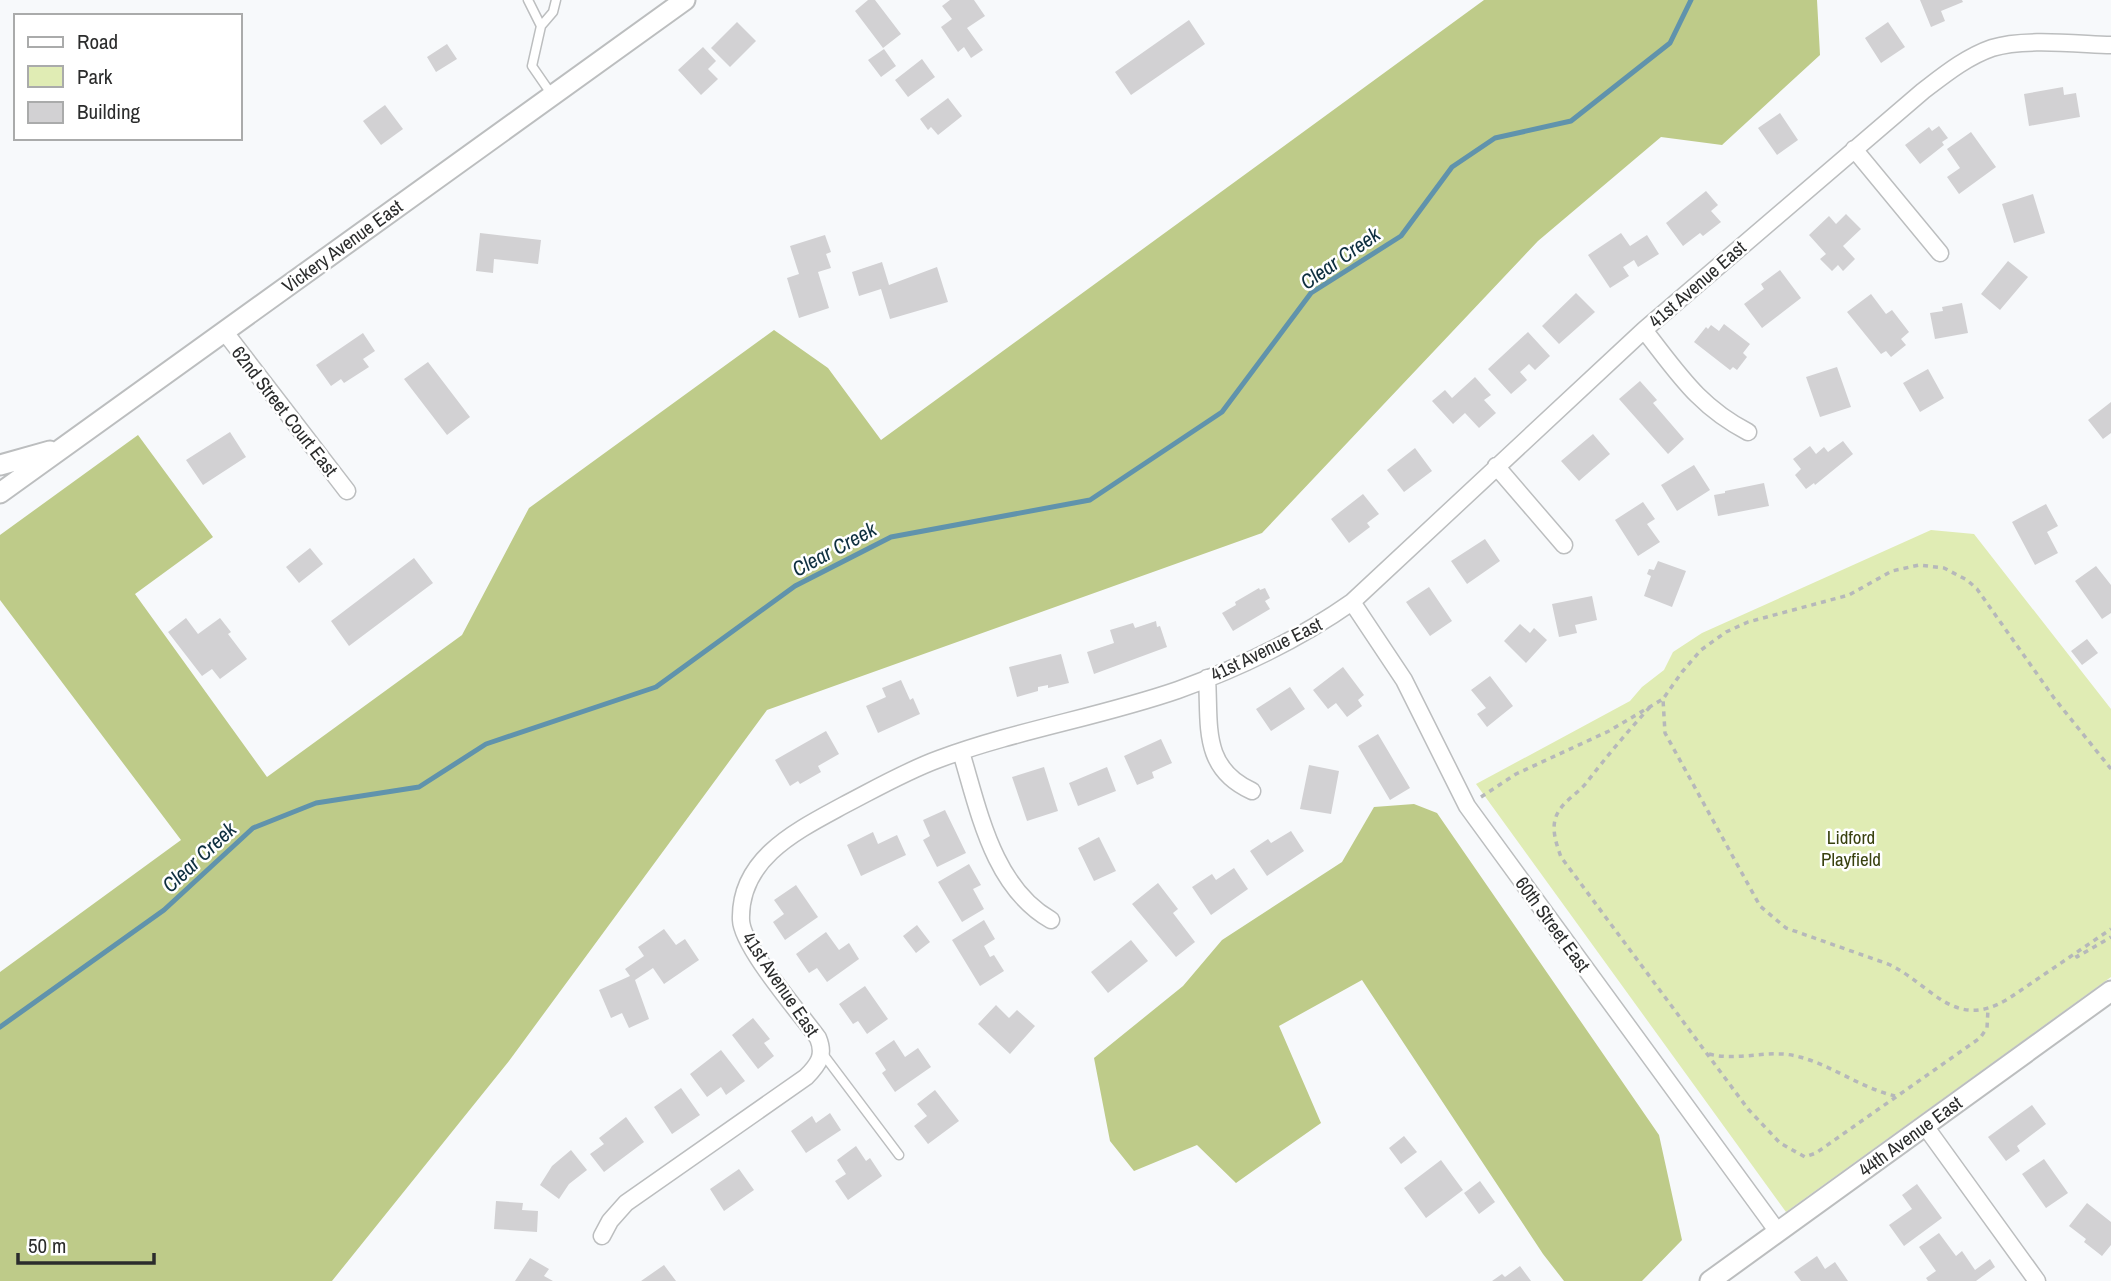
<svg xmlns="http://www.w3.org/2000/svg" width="2111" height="1281" viewBox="0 0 2111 1281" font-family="'Archivo Narrow',sans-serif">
<rect width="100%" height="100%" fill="#f7f9fb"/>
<path fill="#e0ecb4" d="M1931 530 1974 534 2111 709V977L1786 1212 1476 784 1630 701 1642 687 1664 670 1673 652 1702 633Z"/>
<path fill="#becb89" d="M1484 0H1817L1820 55 1722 145 1661 137 1538 241 1262 533 767 710 509 1061 332 1281H0V972L181 840 0 600V535L138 435 213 537 135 594 267 777 462 635 529 508 774 330 828 368 881 440Z
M1414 804 1437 813 1659 1135 1682 1240 1642 1281H1564L1543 1254 1362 980 1279 1026 1321 1123 1236 1183 1197 1145 1134 1171 1110 1141 1094 1058 1183 986 1222 940 1342 862 1374 807Z"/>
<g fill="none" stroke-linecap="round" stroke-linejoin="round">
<path stroke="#6093ac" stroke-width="5" d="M0 1027 164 910 253 828 316 803 419 787 486 744 656 687 795 586 891 537 1090 500 1222 412 1311 293 1401 236 1452 167 1495 138 1571 121 1670 43 1691 0"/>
</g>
<path fill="#d2d1d3" d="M868 0H875L901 34 883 48 855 11Z
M950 0H974L985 16 967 28 983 50 971 58 964 47 958 52 941 27 952 19 942 6Z
M1920 0H1962L1963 2 1941 11 1945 21 1931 27Z
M1189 20 1205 44 1131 95 1115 72Z
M737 22 756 41 730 67 711 48Z
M1888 22 1905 47 1881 63 1865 38Z
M447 44 457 59 436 72 427 57Z
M703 47 716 61 708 69 718 79 701 95 678 70Z
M884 49 896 66 881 77 868 60Z
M922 59 935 77 908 97 895 80Z
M2063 87 2064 95 2076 93 2080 117 2029 126 2024 94Z
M948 98 962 116 938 135 931 127 928 130 920 119Z
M385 105 403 129 381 145 363 121Z
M1780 113 1798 140 1777 155 1758 128Z
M1939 126 1948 138 1942 142 1944 145 1920 164 1905 145 1929 127 1932 131Z
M1971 132 1996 167 1959 194 1947 177 1960 168 1947 149Z
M1706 191 1718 205 1711 211 1721 222 1703 236 1700 233 1683 246 1666 223Z
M2033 194 2045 233 2014 243 2002 204Z
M1846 214 1861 229 1843 246 1855 259 1843 271 1838 265 1832 271 1820 259 1826 254 1809 235 1829 216 1836 224Z
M480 233 541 240 538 264 494 259 493 273 476 271Z
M1621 233 1630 246 1647 235 1659 254 1638 267 1634 260 1623 267 1629 276 1610 288 1588 255Z
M825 235 831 252 826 254 831 268 818 272 829 308 799 318 787 278 799 274 790 246Z
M2008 261 2028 277 2000 310 1981 294Z
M882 262 889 285 937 267 948 302 890 319 881 289 859 296 852 272Z
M1780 270 1801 298 1762 328 1744 304 1764 289 1761 284Z
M1576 293 1595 312 1559 344 1542 326Z
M1871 294 1886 314 1892 310 1909 332 1901 339 1906 345 1891 357 1886 351 1881 354 1847 312Z
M1962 303 1968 333 1935 339 1930 313 1943 311 1942 307Z
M1724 324 1750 344 1743 353 1747 357 1737 370 1733 367 1730 370 1694 342 1706 327 1708 329 1711 325 1719 331Z
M1528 332 1550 356 1535 370 1529 364 1520 372 1527 380 1511 394 1488 369Z
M363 333 375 351 363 359 369 367 344 383 341 379 331 386 316 365Z
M428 362 470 417 447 435 404 379Z
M1837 367 1851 407 1820 417 1806 377Z
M1928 369 1944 398 1920 412 1903 383Z
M1475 377 1491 395 1484 400 1496 413 1479 428 1465 413 1453 424 1432 401 1445 390 1452 398Z
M1640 381 1657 400 1653 403 1684 439 1668 454 1619 399Z
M2111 402V433L2103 439 2088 420Z
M230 432 246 457 203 485 186 460Z
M1593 434 1610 454 1579 481 1561 461Z
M1843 441 1853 454 1815 485 1814 483 1806 489 1795 475 1801 469 1793 459 1810 446 1816 454 1824 447 1828 452Z
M1415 448 1432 471 1404 492 1387 470Z
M1694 465 1710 490 1677 511 1661 485Z
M1764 483 1769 506 1718 516 1714 495 1725 493V491Z
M1363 494 1379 514 1367 523 1370 527 1349 543 1331 519Z
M1643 502 1655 519 1647 524 1660 542 1638 556 1615 520Z
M2046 504 2058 526 2047 532 2058 553 2035 565 2012 522Z
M1485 539 1500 561 1467 584 1451 561Z
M310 548 323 564 299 583 286 567Z
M414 558 433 583 349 646 331 621Z
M1658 561 1686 571 1672 607 1644 596 1651 576 1647 574 1649 569 1654 570Z
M2096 566 2111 585V613L2102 619 2075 581Z
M1429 587 1452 621 1430 636 1406 602Z
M1259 588 1260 590 1265 588 1270 598 1265 601 1270 609 1233 631 1222 613 1236 605 1235 602Z
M1592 596 1597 620 1575 625 1577 633 1559 637 1552 604Z
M186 618 198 634 220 618 231 632 228 634 247 659 220 679 212 669 202 676 168 632Z
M1156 621 1157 627 1160 626 1167 647 1094 674 1087 652 1114 643 1110 630 1133 623 1135 628Z
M1520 624 1530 633 1534 628 1547 640 1526 663 1504 641Z
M2087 639 2098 653 2082 665 2071 651Z
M1061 654 1069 683 1048 688V685L1038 687V691L1017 697 1009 667Z
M1343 667 1364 695 1358 700 1362 706 1347 717 1336 703 1328 709 1313 690Z
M1490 676 1513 706 1487 727 1477 714 1486 708 1471 690Z
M901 680 910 700 913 698 920 714 878 733 866 706 886 697 882 688Z
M1290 687 1305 709 1271 731 1256 709Z
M826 731 839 754 818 766 821 772 800 784 798 781 790 786 775 760Z
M1378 734 1410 788 1390 800 1358 746Z
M1161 739 1172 763 1152 772 1154 778 1137 785 1124 756Z
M1309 765 1339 771 1331 814 1300 809Z
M1044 767 1058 811 1027 821 1012 777Z
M1107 767 1116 791 1078 806 1069 783Z
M945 810 966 853 937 867 923 840 930 836 923 820Z
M1291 831 1304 851 1267 876 1250 851 1268 839 1271 843Z
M873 832 878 844 897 835 906 855 861 876 847 845Z
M1099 837 1116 871 1094 881 1078 848Z
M969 864 981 885 973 889 984 909 962 922 938 882Z
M1234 868 1248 889 1211 915 1192 887 1212 874 1216 880Z
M1158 883 1178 909 1173 913 1195 942 1176 957 1132 904Z
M796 885 818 917 785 940 773 922 784 914 774 900Z
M984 920 995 939 984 946 990 957 994 955 1004 971 980 986 952 940Z
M917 925 930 942 916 953 903 936Z
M664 929 676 945 685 939 699 960 664 984 653 968 635 980 649 1019 629 1028 622 1013 611 1018 599 990 630 976 625 969 644 956 638 947Z
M826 932 839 950 849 943 859 959 827 982 817 968 809 973 796 954Z
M1131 940 1148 961 1108 993 1091 972Z
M865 986 888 1019 867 1034 858 1021 853 1024 839 1004Z
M996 1005 1009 1018 1017 1010 1035 1026 1010 1054 978 1024Z
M753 1018 770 1039 764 1043 774 1056 758 1069 732 1035Z
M894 1040 905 1057 918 1048 931 1067 895 1092 882 1073 886 1070 875 1053Z
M721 1050 745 1081 726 1095 721 1087 707 1097 690 1074Z
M681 1088 700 1115 672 1134 654 1107Z
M935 1090 959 1121 928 1144 914 1126 927 1116 917 1104Z
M2032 1105 2046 1124 2017 1146 2020 1151 2006 1161 1988 1137Z
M830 1113 841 1130 806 1153 791 1131 812 1116 816 1123Z
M626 1117 644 1142 604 1172 590 1154 604 1144 599 1138Z
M1404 1136 1417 1152 1401 1164 1389 1148Z
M856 1146 866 1161 870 1158 882 1176 848 1200 835 1181 846 1174 837 1160Z
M571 1150 587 1170 569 1184 559 1199 540 1185 552 1166Z
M2044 1159 2068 1193 2046 1208 2022 1174Z
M1441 1160 1463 1190 1426 1218 1404 1188Z
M739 1169 754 1190 724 1211 710 1189Z
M1480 1181 1495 1202 1479 1214 1464 1193Z
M1917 1184 1942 1218 1904 1246 1889 1225 1912 1209 1902 1195Z
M496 1201 523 1203 522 1210 538 1211 537 1232 494 1229Z
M2087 1203 2111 1222V1245L2102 1256 2084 1242 2086 1239 2069 1226Z
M1939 1233 1956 1256 1962 1251 1975 1270 1990 1259 1995 1267 1976 1281H1928L1926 1278 1936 1271 1919 1247Z
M1817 1256 1825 1269 1835 1262 1848 1281H1801L1794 1272Z
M530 1258 549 1269 544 1276 553 1281H515Z
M664 1265 676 1281H641Z
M1520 1266 1531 1281H1492L1502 1274 1505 1277Z"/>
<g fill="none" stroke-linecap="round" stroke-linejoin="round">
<defs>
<path id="service" d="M528 0 541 26 532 66 552 95
M541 26 553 12 556 0
M823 1054 899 1155"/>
<path id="minor" d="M1854 149 1940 253
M1644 330C1678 373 1698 406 1748 432
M224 331 347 491
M1496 466 1564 545
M1352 602 1404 680 1467 806 1778 1232
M1207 678C1210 725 1201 768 1252 791
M961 752C979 811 993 887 1051 920
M1925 1126 2037 1281
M602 1236 610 1221 626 1203 806 1077C819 1064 825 1055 818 1038 800 1013 742 947 741 920 739 858 798 830 844 805 875 789 906 771 939 759 1017 730 1100 717 1178 690 1239 668 1298 640 1352 602L1644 330 1923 91C1944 75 1966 57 1992 48 2023 38 2077 44 2111 45"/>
<path id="tertiary" d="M0 465 50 451
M0 493 685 0
M1710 1281 2111 991"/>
</defs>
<use href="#service" stroke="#bcbebf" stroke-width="11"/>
<use href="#minor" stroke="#bcbebf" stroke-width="19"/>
<use href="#tertiary" stroke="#bcbebf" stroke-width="23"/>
<path stroke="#b6b8ba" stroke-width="3.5" stroke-dasharray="5 5" stroke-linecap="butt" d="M1650 707C1628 731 1607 756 1587 782 1577 795 1559 803 1555 820 1552 832 1557 846 1561 857L1748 1109 1780 1143 1805 1157 1816 1153 1980 1038 1987 1028 1988 1009
M2111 769 2054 698 1977 589 1967 580 1944 568 1919 565 1892 571 1849 595 1748 622 1726 632 1701 650 1682 672 1663 699 1665 733 1760 906 1786 928 1888 964C1932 984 1953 1032 2008 999L2111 929
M1481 797 1516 774 1609 731 1663 699
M2076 955 2077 957 2111 937
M1709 1054C1739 1062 1770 1048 1800 1057 1833 1066 1861 1088 1895 1096"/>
<use href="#service" stroke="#fff" stroke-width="8"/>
<use href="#minor" stroke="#fff" stroke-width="16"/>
<use href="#tertiary" stroke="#fff" stroke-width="19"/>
</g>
<g text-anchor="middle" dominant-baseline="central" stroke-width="5" stroke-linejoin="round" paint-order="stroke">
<g font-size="19" fill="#2b2c2c" stroke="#fff">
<text transform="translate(342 246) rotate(-36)">Vickery Avenue East</text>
<text transform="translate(1697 284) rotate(-41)">41st Avenue East</text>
<text transform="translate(285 411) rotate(52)">62nd Street Court East</text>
<text transform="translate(1266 649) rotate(-26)">41st Avenue East</text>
<text transform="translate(1553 924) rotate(54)">60th Street East</text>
<text transform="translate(781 984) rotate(56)">41st Avenue East</text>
<text transform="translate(1910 1136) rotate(-36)">44th Avenue East</text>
</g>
<g font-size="19" fill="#39410f" stroke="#fff">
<text x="1851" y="837">Lidford<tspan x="1851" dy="22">Playfield</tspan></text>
</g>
<g font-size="21" font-style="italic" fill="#0e2f3f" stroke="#fff">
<text transform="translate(1340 258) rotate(-35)">Clear Creek</text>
<text transform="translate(834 549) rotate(-28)">Clear Creek</text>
<text transform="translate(199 857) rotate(-43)">Clear Creek</text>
</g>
</g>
<rect x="14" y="14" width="228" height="126" fill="#ffffff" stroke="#aaabab" stroke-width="2"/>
<rect x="28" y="37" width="35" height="10" fill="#ffffff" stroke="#aaabab" stroke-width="2"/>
<text x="77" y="49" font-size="21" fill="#2b2c2c">Road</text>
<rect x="28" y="66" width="35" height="21" fill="#e0ecb4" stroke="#aaabab" stroke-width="2"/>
<text x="77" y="84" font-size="21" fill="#2b2c2c">Park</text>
<rect x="28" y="102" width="35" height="21" fill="#d2d1d3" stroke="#aaabab" stroke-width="2"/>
<text x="77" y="119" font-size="21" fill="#2b2c2c">Building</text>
<path d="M18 1253v10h136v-10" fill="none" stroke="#2b2c2c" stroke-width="3.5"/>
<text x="28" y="1253" font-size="21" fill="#2b2c2c" stroke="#ffffff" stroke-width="5" paint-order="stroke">50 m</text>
</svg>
